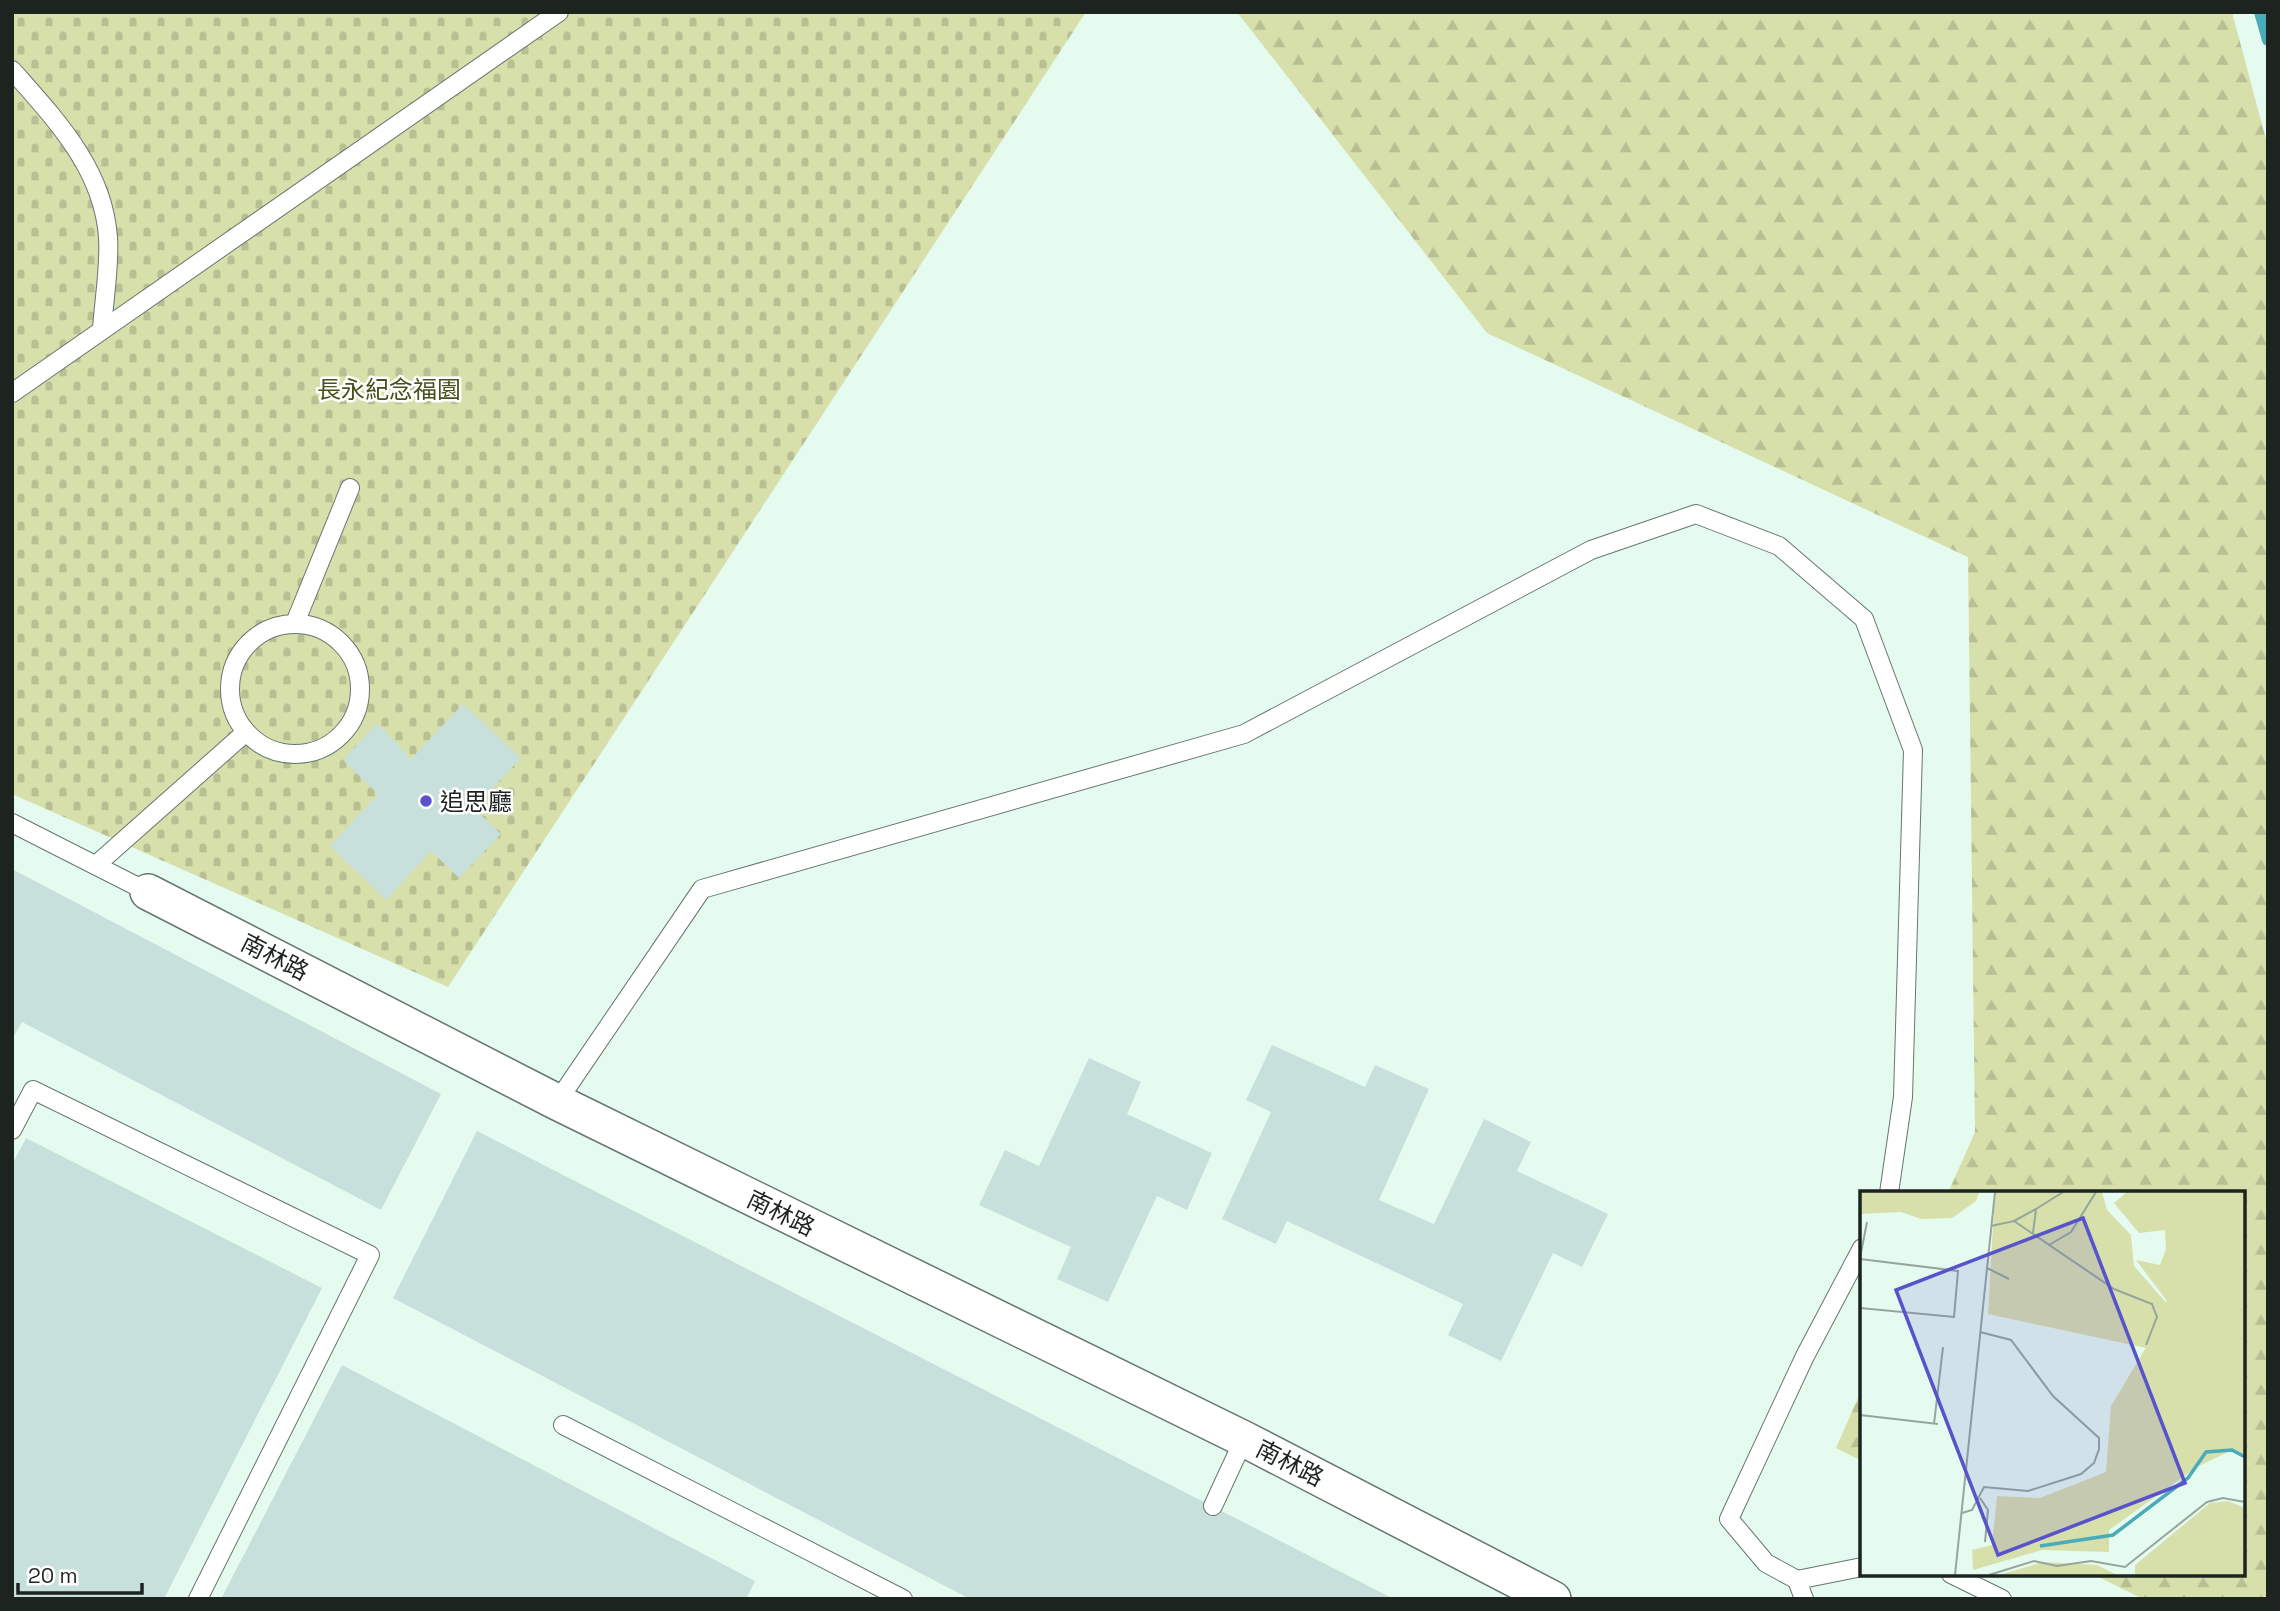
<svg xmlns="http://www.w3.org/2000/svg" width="2280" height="1611" viewBox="0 0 2280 1611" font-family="'Space Grotesk','Noto Sans TC',sans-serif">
<defs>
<pattern id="forest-firs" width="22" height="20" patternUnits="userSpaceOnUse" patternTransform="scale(1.75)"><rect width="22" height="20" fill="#d7dfab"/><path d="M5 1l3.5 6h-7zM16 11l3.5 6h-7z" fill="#b8bf93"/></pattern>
<pattern id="cemetery-stones" width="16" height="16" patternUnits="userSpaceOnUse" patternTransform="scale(1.75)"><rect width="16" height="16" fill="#d7dfab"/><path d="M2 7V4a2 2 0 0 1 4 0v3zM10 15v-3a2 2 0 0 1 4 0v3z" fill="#b8bf93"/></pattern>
</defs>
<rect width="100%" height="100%" fill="#e6fbf0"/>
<path fill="url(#forest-firs)" d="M1237 12H2232L2268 147V1599H2143L2093 1574H2243V1193H1948L1975 1132 1968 557 1487 333Z
M1862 1389V1461L1836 1448Z"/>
<path fill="url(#cemetery-stones)" d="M12 12H1086L448 987 12 794Z"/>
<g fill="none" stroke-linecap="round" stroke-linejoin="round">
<path stroke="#4aacbb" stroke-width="12" d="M2260 12 2268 40"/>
</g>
<path fill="#c8e0dc" d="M463 704 521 758 474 808 501 834 459 878 431 851 386 900 330 846 378 794 343 760 377 723 411 759Z
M12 869 441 1094 381 1210 22 1022 12 1039Z
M1272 1045 1365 1087 1375 1065 1429 1089 1379 1200 1434 1224 1484 1119 1531 1142 1517 1171 1608 1214 1582 1267 1553 1253 1501 1361 1448 1335 1463 1304 1287 1221 1276 1244 1222 1219 1271 1112 1246 1100Z
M1089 1058 1141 1082 1127 1114 1212 1153 1187 1210 1157 1196 1108 1302 1057 1279 1071 1247 979 1205 1005 1150 1039 1166Z
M477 1131 1394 1599H970L393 1298Z
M26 1138 322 1288 164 1599H12V1165Z
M342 1365 755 1581 746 1599H221Z"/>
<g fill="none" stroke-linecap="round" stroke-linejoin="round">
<defs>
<path id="service" d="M12 70C55 119 103 168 108 237 110 266 104 299 102 329
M12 393 559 12
M295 623 350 488
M230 689a65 65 0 1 1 130 0a65 65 0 1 1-130 0Z
M12 823 148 892
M96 865 246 732
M557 1102 702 889 1244 734 1591 550 1696 514 1779 546 1864 619 1913 750 1903 1097 1889 1193
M12 1130 33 1090 370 1255 198 1599
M563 1425 903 1599
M1213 1506 1244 1439
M1951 1574 2002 1599
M1797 1580 1862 1567
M1804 1599 1797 1580 1766 1563 1729 1519 1805 1356 1862 1248"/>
<path id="minor" d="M148 892 557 1102 1244 1439 1553 1599"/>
</defs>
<use href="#service" stroke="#65776d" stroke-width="20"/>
<use href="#minor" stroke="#65776d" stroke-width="38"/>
<use href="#service" stroke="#fff" stroke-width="18"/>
<use href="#minor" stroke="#fff" stroke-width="35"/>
</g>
<circle fill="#5853cb" stroke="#fff" stroke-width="2.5" cx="426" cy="801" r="7"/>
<g text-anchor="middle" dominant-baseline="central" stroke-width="5" stroke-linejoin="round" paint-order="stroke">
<g font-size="24" fill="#4b511d" stroke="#fff">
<text x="389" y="389">長永紀念福園</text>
</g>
<g font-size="24" fill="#1d2420" stroke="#fff" text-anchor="start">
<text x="440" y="801">追思廳</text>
</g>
<g font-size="24" fill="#1d2420" stroke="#fff">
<text transform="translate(275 957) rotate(27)">南林路</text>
<text transform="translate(781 1213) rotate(26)">南林路</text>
<text transform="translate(1290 1463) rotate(27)">南林路</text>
</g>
</g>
<g transform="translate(1860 1191)">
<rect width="385" height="385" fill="#e6fbf0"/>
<path d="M0 1H119L116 10 92 27 61 28 41 21 0 23ZM267 1H385V265L372 259 337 276 249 339V361L182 359 113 379 112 359 132 354 137 305 180 307 246 281 251 215 294 143 307 110 276 69 300 74 306 58 305 39 279 42 254 12ZM368 310 385 317V384H275V374L350 312ZM183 371 237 374 257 384H139Z" fill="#d7dfab"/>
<path d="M135 1H242L247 19 271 44 274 75 310 116 291 158 128 123Z" fill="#d7dfab"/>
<path fill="none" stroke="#4aacbb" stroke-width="3.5" d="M180 355 253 344 328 287 346 261 372 259 385 266"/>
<path fill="none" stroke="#96a59d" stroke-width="2" d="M154 30 176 18M131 35 154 30 254 98 292 113 297 126 286 154M173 42 176 18 203 1M189 54 211 41 236 1M0 67 7 31M0 68 98 80 94 126 0 117M127 77 149 88M0 224 78 233M74 233 83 156M120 307 128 319 125 351M102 322 112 319 124 296 168 300 221 283 234 272 239 258V247L193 205 151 149 120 141M95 384 135 1M129 384 174 370 197 375 231 370 265 376 347 311 363 307 385 311"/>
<path fill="#5853cb" fill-opacity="0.15" stroke="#5853cb" stroke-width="3.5" d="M223 27 325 292 138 364 36 99Z"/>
<rect width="385" height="385" fill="none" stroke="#1d2420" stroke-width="3.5"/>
</g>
<rect width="2280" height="1611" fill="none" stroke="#1d2420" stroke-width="28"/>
<path d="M18 1583v10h124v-10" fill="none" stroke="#1d2420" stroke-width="3.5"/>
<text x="28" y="1583" font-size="21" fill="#1d2420" stroke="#ffffff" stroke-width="5" paint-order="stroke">20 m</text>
</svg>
